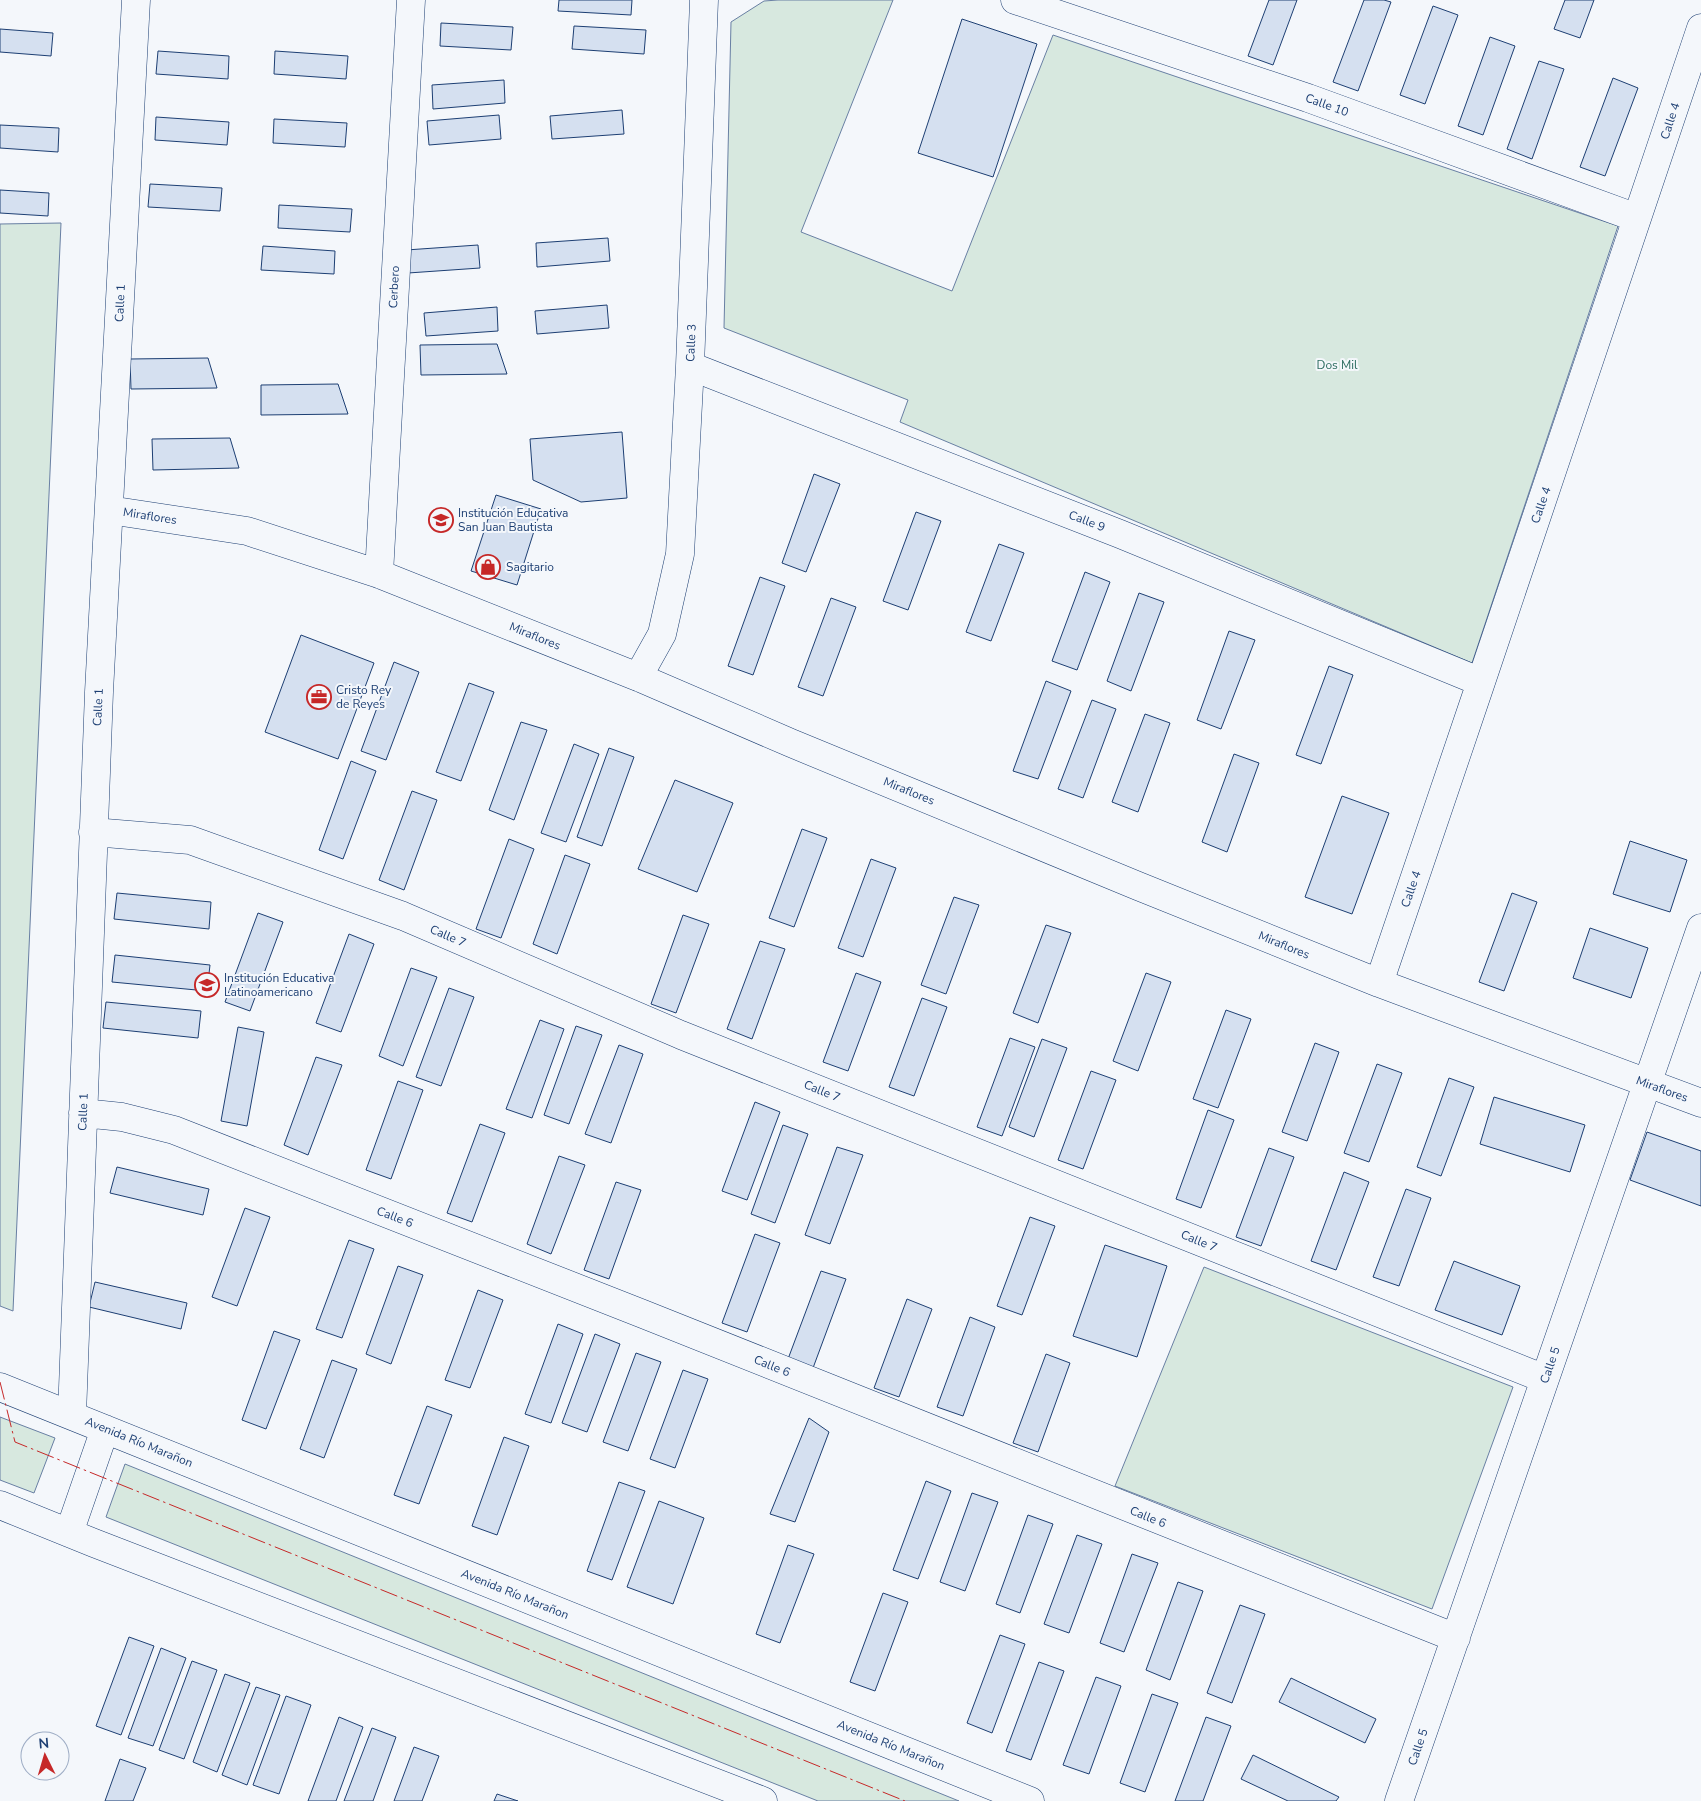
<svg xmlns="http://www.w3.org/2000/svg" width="1701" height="1801" viewBox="0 0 1701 1801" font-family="'Nunito Sans',sans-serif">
<rect width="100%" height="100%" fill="#f4f7fb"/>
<path fill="#d7e8df" stroke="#687fa3" d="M778 0H893L801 232 952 291 1053 35 1618 226 1472 663 900 422 908 400 724 328 731 22 764 1Z
M61 223 13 1311 0 1306V224Z
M1204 1267 1513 1387 1432 1609 1115 1486Z
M0 1417 55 1438 34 1493 0 1480Z
M125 1464 959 1801H818L106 1517Z"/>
<path fill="#d5e0f0" stroke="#1d3f73" d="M559 0H632L631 15 558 11Z
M1269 0H1297L1273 65 1248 56Z
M1364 0H1384L1391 2 1358 91 1333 82Z
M1565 0H1594L1580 38 1554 29Z
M1433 6 1458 15 1425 104 1400 95Z
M962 19 1037 44 993 177 918 153Z
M441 23 513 27 511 50 440 46Z
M574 26 646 30 644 54 572 49Z
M0 29 53 33 51 56 0 52Z
M1490 37 1515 46 1483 135 1458 126Z
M158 51 229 56 228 79 156 74Z
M275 51 348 56 346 79 274 74Z
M1539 61 1564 69 1532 159 1507 149Z
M1613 78 1638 88 1605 176 1580 167Z
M504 80 505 103 433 109 432 85Z
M622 110 624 134 552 139 550 116Z
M499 115 501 139 429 145 427 121Z
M156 117 229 122 227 145 155 140Z
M274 119 347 123 345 147 273 143Z
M0 125 59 128 58 152 0 148Z
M150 184 222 188 220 211 148 207Z
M0 190 49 193 48 216 0 213Z
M279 205 352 209 350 232 278 228Z
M608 238 610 261 537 267 536 243Z
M478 245 480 268 408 273 406 250Z
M263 246 335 251 334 274 261 270Z
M607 305 609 328 537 334 535 311Z
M497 307 498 331 426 336 424 313Z
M497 344 507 374 421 375 420 345Z
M208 358 217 388 131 389 130 359Z
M338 384 348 414 261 415V385Z
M622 432 627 498 581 502 533 480 530 439Z
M230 438 239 468 153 470 152 439Z
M814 474 840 484 806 572 782 563Z
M496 495 541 509 517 585 471 571Z
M916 512 941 521 908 610 883 601Z
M999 544 1024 553 991 641 966 632Z
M1085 572 1110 582 1077 670 1052 661Z
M760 577 785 586 753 675 728 666Z
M1139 593 1164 602 1131 691 1107 681Z
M831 598 856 607 823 696 798 687Z
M1229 631 1255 640 1221 729 1197 720Z
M301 635 374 663 338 759 265 732Z
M394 662 419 672 386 760 361 751Z
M1329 666 1353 675 1321 764 1296 755Z
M1046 681 1071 691 1038 779 1013 771Z
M469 683 494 692 461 781 436 772Z
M1092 700 1116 709 1083 798 1058 789Z
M1145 714 1170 723 1138 812 1112 802Z
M521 722 547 730 514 820 489 810Z
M574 744 599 754 566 842 541 833Z
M609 748 634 757 602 846 577 837Z
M1234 754 1259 763 1227 852 1202 842Z
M351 761 376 771 343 859 319 850Z
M675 780 733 803 697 892 638 869Z
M412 791 437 800 404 890 379 880Z
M1342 796 1389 813 1352 914 1305 897Z
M802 829 827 838 794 927 769 918Z
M509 839 534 849 501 938 476 929Z
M1630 841 1687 860 1670 912 1613 894Z
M565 855 590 864 557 954 533 944Z
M871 859 896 868 863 957 838 948Z
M117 893 211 902 209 929 114 919Z
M1512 893 1537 902 1504 991 1479 982Z
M954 897 979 905 946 994 921 985Z
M258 913 283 922 250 1011 225 1002Z
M683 915 709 924 676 1013 651 1004Z
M1046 925 1071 933 1038 1023 1013 1013Z
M1590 928 1648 948 1631 998 1573 978Z
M349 934 374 944 341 1032 316 1023Z
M760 941 785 949 752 1039 727 1029Z
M115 955 210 965 207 991 112 982Z
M411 968 437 977 403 1066 379 1056Z
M856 973 881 982 848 1071 823 1062Z
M1146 973 1171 982 1138 1071 1113 1061Z
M449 988 474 997 441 1086 416 1077Z
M922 998 947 1007 914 1096 889 1087Z
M106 1002 201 1011 198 1038 103 1028Z
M1226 1010 1251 1019 1218 1108 1193 1099Z
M540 1020 564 1029 532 1118 506 1109Z
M576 1026 602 1035 569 1124 544 1115Z
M238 1027 264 1032 247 1126 221 1121Z
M1010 1038 1035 1047 1002 1136 977 1127Z
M1042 1039 1067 1048 1034 1137 1009 1127Z
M1315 1043 1339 1052 1307 1141 1282 1132Z
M619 1045 643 1054 611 1143 585 1134Z
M316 1057 342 1065 308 1155 284 1145Z
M1377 1064 1402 1073 1369 1162 1344 1153Z
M1091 1071 1116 1080 1083 1169 1058 1160Z
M1449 1078 1474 1087 1441 1176 1417 1167Z
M398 1081 423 1090 391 1179 366 1170Z
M1494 1097 1585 1125 1570 1172 1480 1144Z
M755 1102 780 1112 747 1200 722 1191Z
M1208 1110 1234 1120 1201 1208 1176 1199Z
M480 1124 505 1133 472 1222 447 1213Z
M783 1125 808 1134 775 1223 751 1214Z
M1647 1132 1701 1151V1206L1630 1180Z
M837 1147 863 1155 830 1244 805 1235Z
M1269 1148 1294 1157 1261 1246 1236 1237Z
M559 1156 585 1165 551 1254 527 1244Z
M117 1167 209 1189 203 1215 110 1193Z
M1344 1172 1369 1182 1336 1270 1311 1261Z
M616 1182 641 1190 609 1279 584 1270Z
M1406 1189 1431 1198 1399 1286 1373 1277Z
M245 1208 270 1217 237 1306 212 1297Z
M1030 1217 1055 1226 1022 1315 997 1306Z
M755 1234 780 1243 747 1332 722 1323Z
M349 1240 374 1249 342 1338 316 1329Z
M1105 1245 1167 1266 1137 1357 1073 1336Z
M1454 1261 1520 1286 1502 1335 1435 1310Z
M398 1266 423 1275 391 1364 366 1354Z
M821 1271 846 1279 813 1368 788 1359Z
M95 1282 187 1303 181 1329 89 1307Z
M478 1290 503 1300 470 1388 445 1380Z
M907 1299 932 1309 899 1397 874 1388Z
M970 1317 995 1327 963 1416 937 1407Z
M558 1324 583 1334 551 1423 525 1414Z
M274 1331 300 1340 266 1429 242 1420Z
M595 1334 620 1344 587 1432 562 1423Z
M636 1353 661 1362 628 1451 603 1442Z
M1046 1354 1070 1363 1038 1452 1013 1443Z
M332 1360 357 1369 324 1458 300 1449Z
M683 1370 708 1379 675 1468 650 1459Z
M427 1406 452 1415 419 1504 394 1495Z
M809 1418 829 1432 795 1522 770 1514Z
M504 1437 529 1446 497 1535 472 1526Z
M926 1481 951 1491 918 1579 893 1570Z
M619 1482 645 1491 612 1580 587 1571Z
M972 1493 998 1502 965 1591 940 1582Z
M659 1501 704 1518 673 1604 627 1587Z
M1028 1515 1053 1524 1020 1613 996 1604Z
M1077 1535 1102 1544 1069 1633 1044 1624Z
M788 1545 814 1554 780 1643 756 1634Z
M1132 1554 1158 1563 1124 1652 1100 1643Z
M1178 1582 1203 1591 1170 1680 1146 1670Z
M883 1593 908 1602 875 1691 850 1682Z
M1240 1605 1265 1614 1232 1703 1207 1693Z
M1000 1635 1025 1644 992 1733 967 1723Z
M129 1637 154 1646 121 1735 96 1726Z
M161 1648 186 1658 153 1746 128 1738Z
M192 1661 217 1670 184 1759 159 1750Z
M1039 1662 1064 1671 1031 1760 1006 1751Z
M225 1674 250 1683 217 1772 193 1762Z
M1096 1677 1121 1686 1089 1774 1063 1765Z
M1291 1678 1376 1719 1365 1743 1279 1702Z
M256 1687 280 1695 247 1785 222 1775Z
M1152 1694 1178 1703 1145 1792 1120 1783Z
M286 1696 311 1705 279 1794 253 1785Z
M339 1717 363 1727 336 1801H308Z
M1206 1717 1231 1726 1203 1801H1175Z
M372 1728 396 1737 373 1801H344Z
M414 1747 439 1756 422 1801H394Z
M1253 1755 1339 1797 1336 1801H1288L1241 1779Z
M120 1759 146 1768 133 1801H105Z
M497 1794 518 1801H494Z"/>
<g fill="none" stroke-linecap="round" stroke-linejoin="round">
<defs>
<path id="minor" d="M1015 0 1308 98 1637 218
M690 366 1120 534 1481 682
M109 510 247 531 379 574 638 677 791 743 1138 886 1379 983 1701 1103
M379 574 411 0
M638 677 662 634 680 554 690 366 704 0
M93 832 190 840 403 916 681 1035 1545 1379
M1379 983 1481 682 1701 28
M83 1113 122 1117 174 1130 643 1314 1456 1638
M72 1415 99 692 136 0
M1399 1801 1701 928"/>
<path id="major" d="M0 1387 1030 1801
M0 1505 94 1543 763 1801
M69 1533 105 1429"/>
</defs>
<use href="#minor" stroke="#1d3f73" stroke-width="29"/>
<use href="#major" stroke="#1d3f73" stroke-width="29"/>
<use href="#minor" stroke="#f4f7fb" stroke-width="28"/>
<use href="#major" stroke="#f4f7fb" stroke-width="28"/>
<path stroke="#c62828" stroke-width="1" stroke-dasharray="18 4 2.5 4" stroke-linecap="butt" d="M0 1382 15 1442 905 1801"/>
</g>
<defs>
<symbol id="school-ring" viewBox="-11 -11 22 22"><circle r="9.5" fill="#f4f7fb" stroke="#c62828" stroke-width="1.5"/><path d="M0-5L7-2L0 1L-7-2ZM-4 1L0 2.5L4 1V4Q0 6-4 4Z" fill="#c62828"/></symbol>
<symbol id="shop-ring" viewBox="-11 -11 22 22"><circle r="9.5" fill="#f4f7fb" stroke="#c62828" stroke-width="1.5"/><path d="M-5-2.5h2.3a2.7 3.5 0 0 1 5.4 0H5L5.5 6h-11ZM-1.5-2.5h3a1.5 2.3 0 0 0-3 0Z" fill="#c62828"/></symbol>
<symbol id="office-ring" viewBox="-11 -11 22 22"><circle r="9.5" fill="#f4f7fb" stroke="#c62828" stroke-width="1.5"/><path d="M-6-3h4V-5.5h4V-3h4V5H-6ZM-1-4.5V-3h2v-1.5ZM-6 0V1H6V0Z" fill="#c62828"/></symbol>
</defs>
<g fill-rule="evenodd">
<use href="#school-ring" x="427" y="506" width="28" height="28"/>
<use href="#shop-ring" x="474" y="553" width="28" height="28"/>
<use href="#office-ring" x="305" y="683" width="28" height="28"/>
<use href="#school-ring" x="193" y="971" width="28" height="28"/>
</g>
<g text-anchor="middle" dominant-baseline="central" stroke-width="4" stroke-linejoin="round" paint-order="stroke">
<g font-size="12" fill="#1d3f73" stroke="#f4f7fb">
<text transform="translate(1327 105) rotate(20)">Calle 10</text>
<text transform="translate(1670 121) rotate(-72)">Calle 4</text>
<text transform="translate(394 287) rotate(-87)">Cerbero</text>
<text transform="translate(120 303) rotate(-87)">Calle 1</text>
<text transform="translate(691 343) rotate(-88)">Calle 3</text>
<text transform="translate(1541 505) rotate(-71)">Calle 4</text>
<text transform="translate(150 516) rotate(9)">Miraflores</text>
<text transform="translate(1087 521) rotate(21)">Calle 9</text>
<text transform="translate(535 636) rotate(22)">Miraflores</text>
<text transform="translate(98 707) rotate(-87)">Calle 1</text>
<text transform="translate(909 791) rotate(22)">Miraflores</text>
<text transform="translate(1411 889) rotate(-71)">Calle 4</text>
<text transform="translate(448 936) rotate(23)">Calle 7</text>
<text transform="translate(1284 945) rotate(22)">Miraflores</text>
<text transform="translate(1662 1089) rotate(20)">Miraflores</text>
<text transform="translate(822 1091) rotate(22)">Calle 7</text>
<text transform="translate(83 1112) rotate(-88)">Calle 1</text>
<text transform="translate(395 1217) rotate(21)">Calle 6</text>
<text transform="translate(1199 1241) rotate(22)">Calle 7</text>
<text transform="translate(1550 1365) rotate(-71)">Calle 5</text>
<text transform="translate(772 1366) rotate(22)">Calle 6</text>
<text transform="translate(139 1442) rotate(22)">Avenida Río Marañon</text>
<text transform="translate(1148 1517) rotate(22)">Calle 6</text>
<text transform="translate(515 1594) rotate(22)">Avenida Río Marañon</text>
<text transform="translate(891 1745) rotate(22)">Avenida Río Marañon</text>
<text transform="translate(1418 1747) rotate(-71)">Calle 5</text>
</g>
<g font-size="12" fill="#2c6c60" stroke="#f4f7fb">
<text x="1337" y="365">Dos Mil</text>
</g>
<g font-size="12" fill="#1d3f73" stroke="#f4f7fb" text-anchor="start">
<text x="458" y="513">Institución Educativa<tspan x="458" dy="14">San Juan Bautista</tspan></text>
<text x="506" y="567">Sagitario</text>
<text x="336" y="690">Cristo Rey<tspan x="336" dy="14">de Reyes</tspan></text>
<text x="224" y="978">Institución Educativa<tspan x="224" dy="14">Latinoamericano</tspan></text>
</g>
</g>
<g transform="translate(45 1756) rotate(355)"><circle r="24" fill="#f4f7fb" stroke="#9eadc5"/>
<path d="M0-4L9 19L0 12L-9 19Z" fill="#c62828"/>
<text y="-8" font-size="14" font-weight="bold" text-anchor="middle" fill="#1d3f73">N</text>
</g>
</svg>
